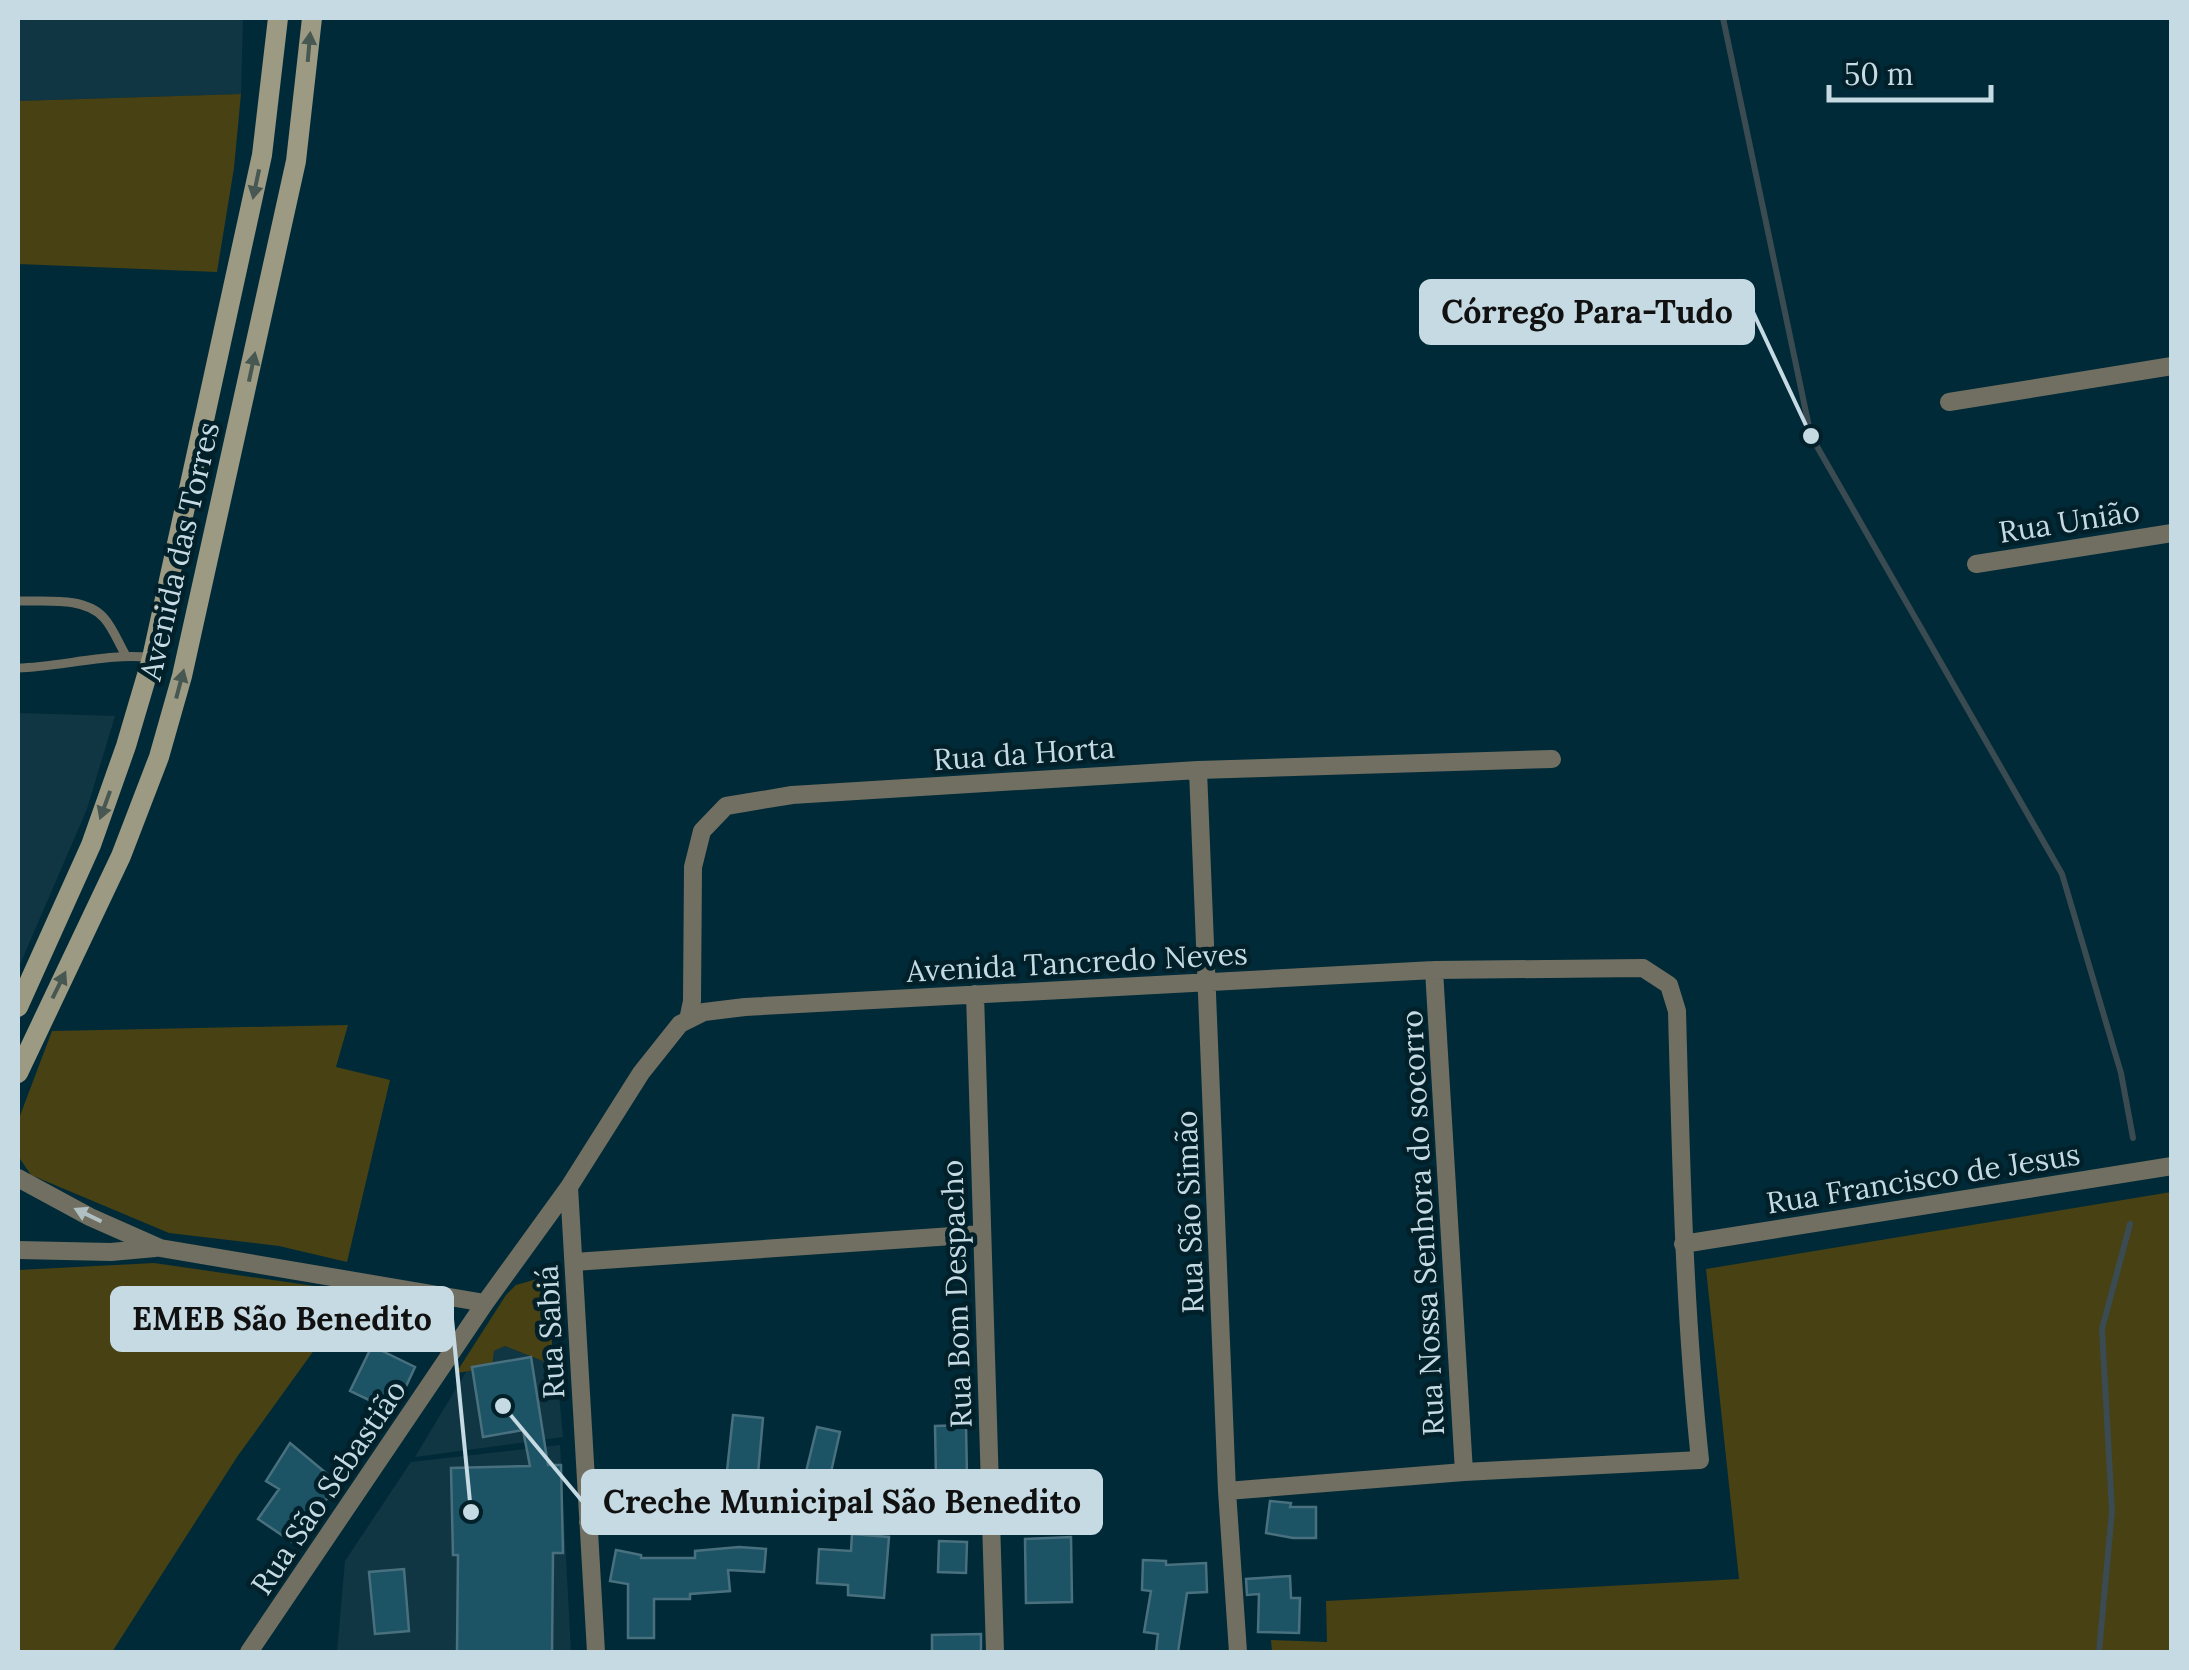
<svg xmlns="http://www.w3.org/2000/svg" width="2189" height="1670" viewBox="0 0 2189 1670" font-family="Lora,serif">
<rect width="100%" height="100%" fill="#002a37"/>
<path fill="#113643" d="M18 18H243L241 94 18 101Z
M18 713 115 716 87 809 18 969Z
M505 1346 553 1365 557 1374 563 1437 415 1457 466 1372 492 1368 494 1351Z
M560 1445 571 1652H337L345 1561 411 1462Z"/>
<path fill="#474114" d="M241 94 234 168 217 272 18 264V101Z
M348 1025 336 1067 390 1080 347 1262 279 1246 169 1233 31 1175 18 1156V1121L52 1031Z
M2171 1192V1652H1272L1271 1640 1327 1642 1326 1601 1739 1579 1706 1269Z
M154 1263 356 1292 237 1457 112 1652H18V1270Z
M544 1277 549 1279 553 1365 505 1346 494 1351 492 1368 456 1373 506 1295 516 1285Z"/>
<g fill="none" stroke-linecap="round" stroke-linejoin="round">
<path stroke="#3b4b52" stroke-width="6" d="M1723 18 1811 436 2062 874 2121 1073 2133 1138
M2099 1652 2112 1511 2102 1329 2130 1224"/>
</g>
<path fill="#1c5365" stroke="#49707e" stroke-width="2.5" d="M372 1346 415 1367 394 1412 350 1391Z
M531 1357 548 1465H561L563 1553H553L552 1652H457L458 1555H453L451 1468 530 1466 523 1430 483 1437 472 1367Z
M733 1415 763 1418 758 1474 727 1471Z
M966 1425 967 1477 936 1478 935 1426Z
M817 1427 840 1432 829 1481 805 1476Z
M290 1443 338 1483 295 1544 258 1519 279 1489 266 1481Z
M1270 1501 1291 1503 1290 1507H1316V1538H1293L1266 1533Z
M852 1534 889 1537 884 1598 848 1595V1585L817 1583 819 1549 851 1551Z
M1071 1537 1072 1602 1026 1603 1025 1539Z
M939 1541 967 1542 966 1573 938 1572Z
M739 1547 766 1549 764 1572 728 1570 730 1591 690 1594V1599H654V1638H628V1584L610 1581 616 1550 641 1555V1558H695V1551Z
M1143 1560 1166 1561V1565L1206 1563 1207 1592 1187 1593 1178 1652H1156L1158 1634 1144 1632 1151 1591 1142 1590Z
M404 1569 409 1631 375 1634 369 1572Z
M1290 1576 1291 1598H1300L1299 1633 1258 1632 1259 1594 1247 1595 1246 1579Z
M981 1634V1652H932V1635Z"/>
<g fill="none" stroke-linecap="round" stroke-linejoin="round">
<path stroke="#716f61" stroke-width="9" d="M18 601C44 602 85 596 104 618 113 628 118 642 125 654
M18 668C61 667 112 652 152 658"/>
<path stroke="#716f61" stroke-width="18" d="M1949 402 2172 366
M1976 564 2172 533
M1198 770 1227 1491 1238 1652
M1434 970 1464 1472
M975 994 995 1652
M688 1020 692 1001 693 867 702 831 726 806 792 795 1198 770 1552 759
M18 1178 90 1217 160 1248 485 1303 569 1187 641 1073 680 1024 704 1012 745 1007 1434 970 1643 968 1669 985 1677 1011C1681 1161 1684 1310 1700 1460L1464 1472 1227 1491
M569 1187 596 1652
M1683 1244 2172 1166
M18 1250 111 1252 155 1248
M574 1262 982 1234
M588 1522 990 1501
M249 1652 485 1303"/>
<path stroke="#9c9a82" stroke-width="20" d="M18 1007 91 845 126 746 152 658 262 155 278 18
M18 1073 121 856 159 757 182 676 296 161 312 18"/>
</g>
<defs><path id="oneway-solid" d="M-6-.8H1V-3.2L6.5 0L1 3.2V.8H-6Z" transform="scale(2.5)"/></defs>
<g fill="#475751">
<use href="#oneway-solid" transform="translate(309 47) rotate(-85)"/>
<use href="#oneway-solid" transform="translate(256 184) rotate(102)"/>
<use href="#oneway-solid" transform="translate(252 367) rotate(-78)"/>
<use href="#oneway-solid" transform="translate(180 684) rotate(-75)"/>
<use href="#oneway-solid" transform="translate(105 805) rotate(110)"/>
<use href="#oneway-solid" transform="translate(59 985) rotate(-64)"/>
</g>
<use fill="#b0bfc2" href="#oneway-solid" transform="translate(88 1215) rotate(-154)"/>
<g text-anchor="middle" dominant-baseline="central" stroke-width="9" stroke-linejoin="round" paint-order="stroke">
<g font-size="30" fill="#c5dae2" stroke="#022029">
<text transform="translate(2069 521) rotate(-9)">Rua União</text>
<text transform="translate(179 551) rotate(-77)">Avenida das Torres</text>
<text transform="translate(1024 753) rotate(-4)">Rua da Horta</text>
<text transform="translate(1077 962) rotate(-3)">Avenida Tancredo Neves</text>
<text transform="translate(1923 1178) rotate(-9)">Rua Francisco de Jesus</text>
<text transform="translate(1189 1212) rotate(-92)">Rua São Simão</text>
<text transform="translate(1422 1223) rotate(-93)">Rua Nossa Senhora do socorro</text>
<text transform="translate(956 1294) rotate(-92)">Rua Bom Despacho</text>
<text transform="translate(550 1332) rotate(-93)">Rua Sabiá</text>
<text transform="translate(328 1487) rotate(-56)">Rua São Sebastião</text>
</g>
</g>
<path fill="none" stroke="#c5dae2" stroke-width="4" d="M1811 436L1753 312M471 1512L452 1319M503 1406L583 1502"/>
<g fill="#c5dae2" stroke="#022029" stroke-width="4">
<circle cx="1811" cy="436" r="10"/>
<circle cx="471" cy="1512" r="10"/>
<circle cx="503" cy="1406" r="10"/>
</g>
<g fill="#c5dae2" stroke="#c5dae2" stroke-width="4">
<rect x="1421" y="281" width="332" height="62" rx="10"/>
<rect x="112" y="1288" width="340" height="62" rx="10"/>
<rect x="583" y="1471" width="518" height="62" rx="10"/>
</g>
<g font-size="32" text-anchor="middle" font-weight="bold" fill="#111">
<text x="1587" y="323">Córrego Para-Tudo</text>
<text x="282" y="1330">EMEB São Benedito</text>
<text x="842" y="1513">Creche Municipal São Benedito</text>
</g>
<rect width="2189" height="1670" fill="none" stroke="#c5dae2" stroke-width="40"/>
<path d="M1829 85v15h162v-15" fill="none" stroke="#c5dae2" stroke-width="5"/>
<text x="1844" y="85" font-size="30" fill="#c5dae2" stroke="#022029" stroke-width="8" paint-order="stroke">50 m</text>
</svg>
